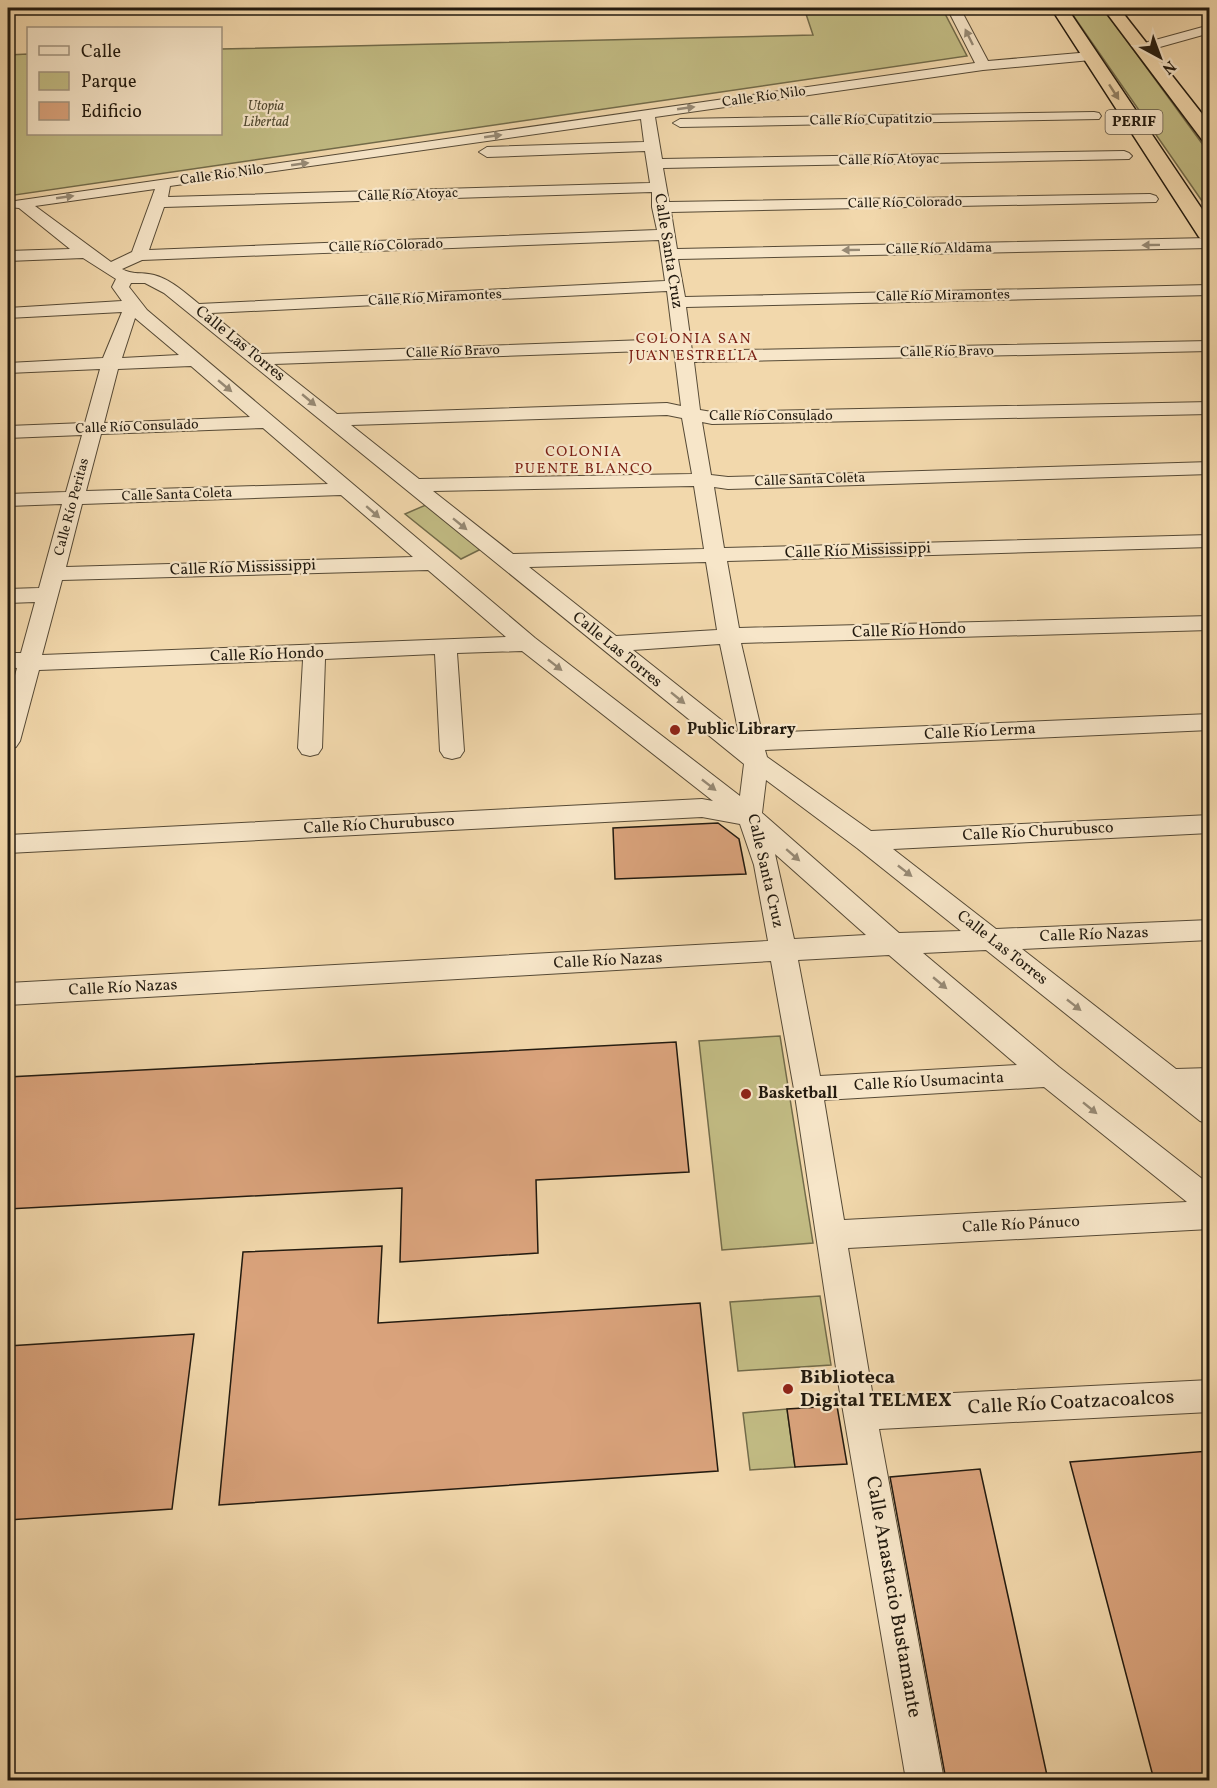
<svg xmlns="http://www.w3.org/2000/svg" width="1217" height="1788" viewBox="0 0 1217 1788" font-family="Vollkorn,serif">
<rect width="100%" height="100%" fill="#f2d8ac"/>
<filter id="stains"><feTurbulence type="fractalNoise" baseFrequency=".00333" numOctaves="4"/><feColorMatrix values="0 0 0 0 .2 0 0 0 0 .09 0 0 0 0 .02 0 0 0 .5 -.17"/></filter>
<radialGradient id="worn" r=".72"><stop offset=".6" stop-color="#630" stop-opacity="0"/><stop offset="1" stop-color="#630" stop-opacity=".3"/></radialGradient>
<path fill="#c2bc84" stroke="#726b4a" stroke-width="1.5" d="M804 8H942L967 56 8 196V55L28 54V134H220L221 49 813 35Z
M1068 8H1103L1209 153V211Z
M428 504 483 548 461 559 405 514Z
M780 1036 813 1243 722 1250 699 1041Z
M820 1296 831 1365 738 1371 730 1302Z
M787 1409 795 1467 750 1470 743 1413Z"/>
<path fill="#daa37c" stroke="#221a0f" stroke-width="1.5" d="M718 823 739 839 746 874 615 879 613 828Z
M676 1042 689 1172 536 1180 538 1253 400 1262 402 1188 8 1209V1077Z
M382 1246 378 1323 700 1303 718 1471 219 1505 243 1252Z
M194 1334 172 1509 8 1520V1346Z
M837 1406 847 1464 795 1467 787 1409Z
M1209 1451V1780H1154L1070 1462Z
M980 1469 1010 1605 1048 1780H946L890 1477Z"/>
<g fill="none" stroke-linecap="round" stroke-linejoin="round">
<defs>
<path id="minor" d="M947 8H960L988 61 1091 52 1098 56 1091 60 983 70 655 117 662 159 1124 151 1129 153 1132 156 1129 159 663 168 669 202 1150 194 1156 196 1158 199 1156 202 671 212 677 249 1210 238V248L678 259 685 297 1209 285 1210 295 686 307 692 351 1210 341V351L694 362 700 410 712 412 1210 402V414L712 424 702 422 711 475 728 477 1210 462V474L728 489 714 487 724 548 1210 535V547L727 561 739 628 1210 616V630L741 643 762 733 1210 714V730L765 750 767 757 871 831 1210 815V833L893 849 996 929 1210 920V940L1022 949 1176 1069 1210 1068V1092H1206L1210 1095V1124L1200 1121 986 950 923 953 1059 1067 1210 1185V1229L848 1248 873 1397 1210 1380V1412L879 1429 944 1780H906L838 1381 794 1089 771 961 8 1005V983L768 941 754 865 740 824 702 817 8 853V835L702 799 713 801 522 651 457 653 464 751 460 757 452 759 444 757 440 751 435 654 325 659 322 748 318 754 310 756 302 754 298 748 303 660 39 670 20 741 16 747 8 749V701L17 668 8 667V653H21L35 602 8 603V589L39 588 62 504 8 506V494L66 492 82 435 8 438V426L85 423 100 369 8 373V363L103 358 122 312 8 318V308L122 301 112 287 116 279 83 258 8 261V251L70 249 19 208 8 207V202L975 63ZM641 119 644 142 487 147 479 152 487 157 645 151 650 183 168 197 170 186ZM155 189 132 252 111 262 35 206ZM652 192V207L657 230 149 250 164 207ZM659 240 665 281 199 304C185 293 172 280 154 275 144 272 131 275 122 269L142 260ZM131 283H145L164 293 744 764 740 796 535 638 147 310 129 287ZM667 291 673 339 261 354 211 313ZM135 318 179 355 122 358ZM674 350 681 406 667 403 337 414 274 364ZM191 366 250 417 104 423 118 369ZM667 415 682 418 692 474 419 479 351 425ZM263 428 328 484 86 491 101 434ZM694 486 704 549 513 554 433 491ZM341 495 413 557 66 567 82 504ZM706 562 717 630 616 636 529 567ZM428 570 506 637 42 655 62 580ZM720 644 739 734 633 650ZM766 780 857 848 961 931 899 933 762 813ZM775 854 866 935 794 939ZM889 955 1017 1065 820 1076 798 960ZM1044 1087 1187 1202 844 1220 824 1100Z
M1210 25V33L1142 52 1135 48 1137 45Z
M1094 112 1099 113 1101 116 1099 119 680 127 673 123 680 119Z"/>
<path id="highway" d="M1051 8H1067L1210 221V243L1203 241 1199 237Z
M1103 8H1119L1210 124V143L1203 141Z"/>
</defs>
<use href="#minor" stroke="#564a36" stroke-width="2"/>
<use href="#highway" stroke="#221a0f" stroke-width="3"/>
<use href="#minor" fill="#f7e6c9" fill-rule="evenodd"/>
<use href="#highway" fill="#f2d8ac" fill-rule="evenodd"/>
</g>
<defs><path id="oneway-solid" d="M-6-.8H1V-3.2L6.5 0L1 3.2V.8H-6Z" transform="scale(1.5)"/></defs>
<g fill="#978a75">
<use href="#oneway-solid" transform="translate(969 37) rotate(-116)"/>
<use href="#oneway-solid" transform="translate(686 108) rotate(-8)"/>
<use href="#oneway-solid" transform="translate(493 136) rotate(-8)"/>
<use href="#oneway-solid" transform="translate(300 164) rotate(-8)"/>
<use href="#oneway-solid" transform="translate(65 197) rotate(-8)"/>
<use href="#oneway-solid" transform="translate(1151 245) rotate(179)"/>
<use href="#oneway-solid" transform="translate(851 250) rotate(179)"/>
<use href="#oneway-solid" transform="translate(225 386) rotate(40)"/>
<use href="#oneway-solid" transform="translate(309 400) rotate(40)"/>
<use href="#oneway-solid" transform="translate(373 512) rotate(41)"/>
<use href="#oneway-solid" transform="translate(460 524) rotate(39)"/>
<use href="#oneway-solid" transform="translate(555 665) rotate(38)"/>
<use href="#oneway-solid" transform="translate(678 698) rotate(39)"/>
<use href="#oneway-solid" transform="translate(709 785) rotate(38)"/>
<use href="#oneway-solid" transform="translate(793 855) rotate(41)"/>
<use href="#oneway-solid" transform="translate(905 871) rotate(38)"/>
<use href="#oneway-solid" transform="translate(940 983) rotate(40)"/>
<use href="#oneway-solid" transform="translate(1074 1005) rotate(38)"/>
<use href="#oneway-solid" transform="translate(1090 1108) rotate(39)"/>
</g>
<use fill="#948265" href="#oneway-solid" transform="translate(1114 92) rotate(57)"/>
<g fill="#8f2418" stroke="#f7e6c9" stroke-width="2">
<circle cx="675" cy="730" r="6"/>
<circle cx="746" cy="1094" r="6"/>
<circle cx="788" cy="1389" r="6"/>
</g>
<g text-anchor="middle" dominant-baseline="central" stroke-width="4.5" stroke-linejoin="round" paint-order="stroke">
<g font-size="14" fill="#221a0f" stroke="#f7e6c9">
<text transform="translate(764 97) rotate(-8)">Calle Río Nilo</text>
<text transform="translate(871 120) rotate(-1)">Calle Río Cupatitzio</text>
<text transform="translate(889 160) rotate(-1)">Calle Río Atoyac</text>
<text transform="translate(222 175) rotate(-8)">Calle Río Nilo</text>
<text transform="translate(408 195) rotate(-2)">Calle Río Atoyac</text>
<text transform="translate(905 203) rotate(-1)">Calle Río Colorado</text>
<text transform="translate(386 246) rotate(-2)">Calle Río Colorado</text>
<text transform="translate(939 249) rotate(-1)">Calle Río Aldama</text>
<text transform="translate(943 296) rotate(-1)">Calle Río Miramontes</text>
<text transform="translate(435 298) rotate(-3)">Calle Río Miramontes</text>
<text transform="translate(453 352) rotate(-2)">Calle Río Bravo</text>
<text transform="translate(947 352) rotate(-1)">Calle Río Bravo</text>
<text x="771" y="416">Calle Río Consulado</text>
<text transform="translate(137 427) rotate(-2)">Calle Río Consulado</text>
<text transform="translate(810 480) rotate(-2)">Calle Santa Coleta</text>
<text transform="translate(177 495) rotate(-2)">Calle Santa Coleta</text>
<text transform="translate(72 507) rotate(-75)">Calle Río Peritas</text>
</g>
<g font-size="14" font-style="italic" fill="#524b32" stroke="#f7e6c9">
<text x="266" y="106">Utopia<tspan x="266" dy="16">Libertad</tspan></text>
</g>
<rect fill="#f7e6c9" stroke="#625747" stroke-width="1.5" x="1105.5" y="110" width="57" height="24" rx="4.5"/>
<g font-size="15" font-weight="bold" fill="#221a0f">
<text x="1134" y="122">PERIF</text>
</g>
<g font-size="15" letter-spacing="1.5" fill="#7a1f14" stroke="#f7e6c9">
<text x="694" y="339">COLONIA SAN<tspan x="694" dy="17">JUAN ESTRELLA</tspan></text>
<text x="584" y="452">COLONIA<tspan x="584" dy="17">PUENTE BLANCO</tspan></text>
</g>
<g font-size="16" fill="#221a0f" stroke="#f7e6c9">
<text transform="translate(668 251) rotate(81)">Calle Santa Cruz</text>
<text transform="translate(240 344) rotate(39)">Calle Las Torres</text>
<text transform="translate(858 551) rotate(-2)">Calle Río Mississippi</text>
<text transform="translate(243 568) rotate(-2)">Calle Río Mississippi</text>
<text transform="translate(909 631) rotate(-2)">Calle Río Hondo</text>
<text transform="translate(617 650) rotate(39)">Calle Las Torres</text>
<text transform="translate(267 655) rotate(-2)">Calle Río Hondo</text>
<text transform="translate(980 732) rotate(-3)">Calle Río Lerma</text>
<text transform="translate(379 825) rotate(-3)">Calle Río Churubusco</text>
<text transform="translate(1038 832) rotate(-3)">Calle Río Churubusco</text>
<text transform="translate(765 871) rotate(77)">Calle Santa Cruz</text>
<text transform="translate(1094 935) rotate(-2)">Calle Río Nazas</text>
<text transform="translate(1002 948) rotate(38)">Calle Las Torres</text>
<text transform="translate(608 961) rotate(-3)">Calle Río Nazas</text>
<text transform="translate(123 988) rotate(-3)">Calle Río Nazas</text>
<text transform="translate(929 1082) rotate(-3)">Calle Río Usumacinta</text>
<text transform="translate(1021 1225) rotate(-3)">Calle Río Pánuco</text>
</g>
<g font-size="16" font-weight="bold" fill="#221a0f" stroke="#f7e6c9" text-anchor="start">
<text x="687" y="730">Public Library</text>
<text x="758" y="1094">Basketball</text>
</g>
<g font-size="20" font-weight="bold" fill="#221a0f" stroke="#f7e6c9" text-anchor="start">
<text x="800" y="1378">Biblioteca<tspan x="800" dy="23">Digital TELMEX</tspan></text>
</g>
<g font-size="20" fill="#221a0f" stroke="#f7e6c9">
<text transform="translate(1071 1403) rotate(-3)">Calle Río Coatzacoalcos</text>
<text transform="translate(893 1597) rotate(80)">Calle Anastacio Bustamante</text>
</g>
</g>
<rect width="1217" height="1788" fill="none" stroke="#f2d8ac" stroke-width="30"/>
<rect x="9" y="9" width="1199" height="1770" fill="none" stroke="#221a0f" stroke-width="3"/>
<rect x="15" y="15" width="1187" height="1758" fill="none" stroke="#221a0f" stroke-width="1.5"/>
<rect x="27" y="27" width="195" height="108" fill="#f7e6c9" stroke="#a2947f" stroke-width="1.5"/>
<rect x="39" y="46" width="30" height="9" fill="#f7e6c9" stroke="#a2947f" stroke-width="1.5"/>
<text x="81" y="57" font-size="18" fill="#221a0f">Calle</text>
<rect x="39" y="72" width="30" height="18" fill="#c2bc84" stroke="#a2947f" stroke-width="1.5"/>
<text x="81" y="87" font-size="18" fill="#221a0f">Parque</text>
<rect x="39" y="102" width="30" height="18" fill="#daa37c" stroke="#a2947f" stroke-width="1.5"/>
<text x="81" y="117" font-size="18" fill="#221a0f">Edificio</text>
<g transform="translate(1160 57) rotate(139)" stroke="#f7e6c9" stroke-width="4.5" paint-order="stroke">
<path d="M0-4.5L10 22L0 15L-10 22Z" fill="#221a0f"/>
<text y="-9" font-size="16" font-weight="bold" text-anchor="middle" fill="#221a0f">N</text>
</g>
<rect width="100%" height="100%" filter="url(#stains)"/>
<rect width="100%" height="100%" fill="url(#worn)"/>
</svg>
